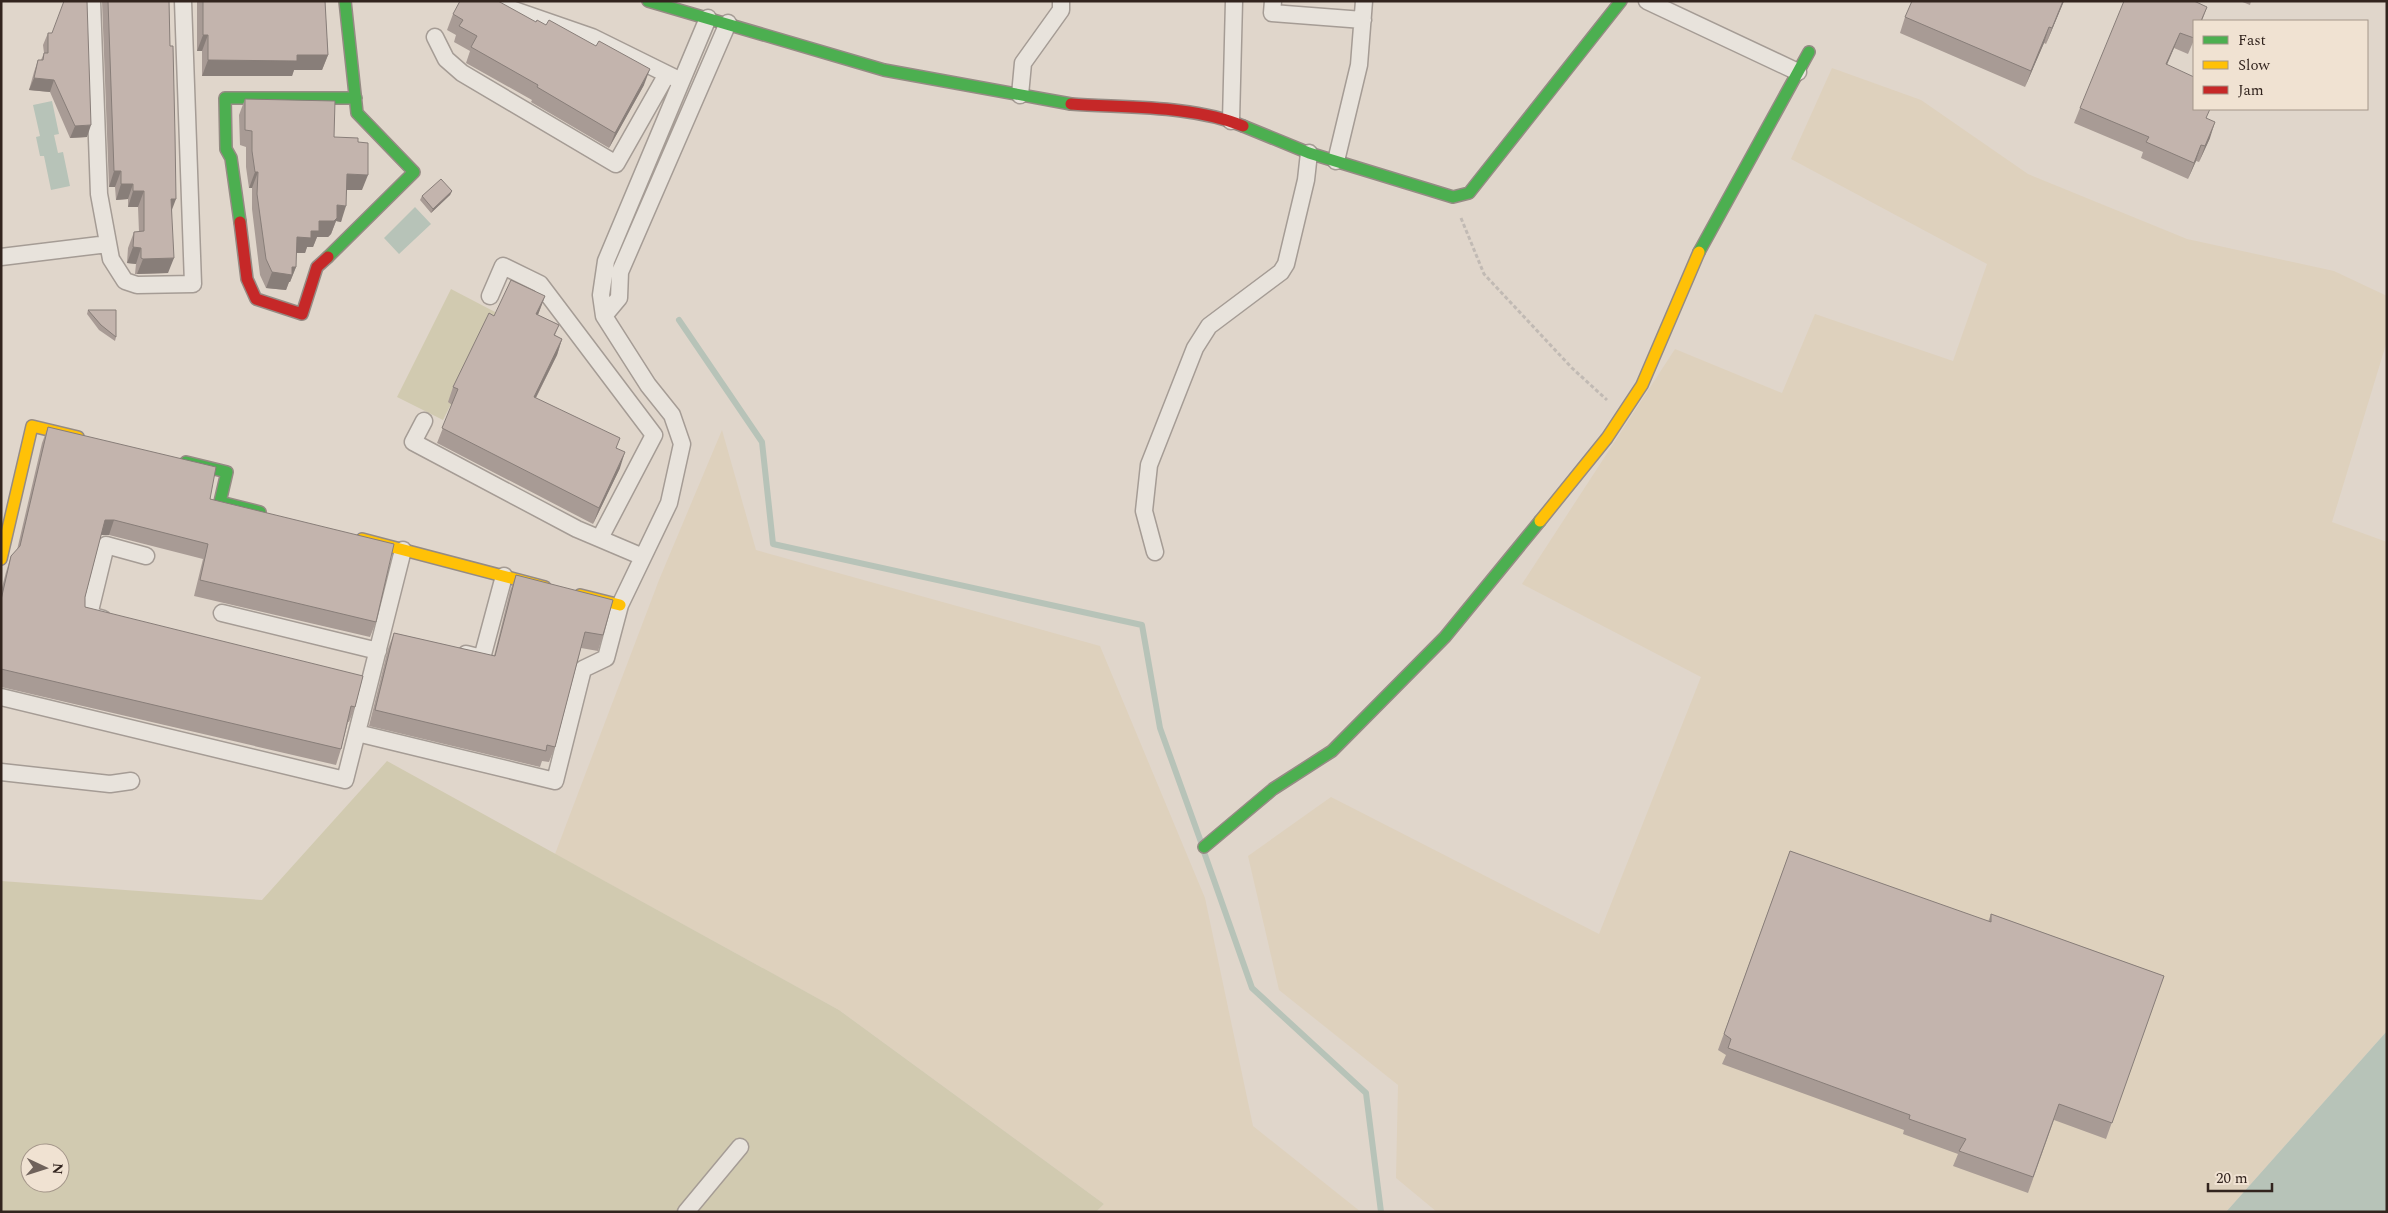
<svg xmlns="http://www.w3.org/2000/svg" width="2388" height="1213" viewBox="0 0 2388 1213" font-family="Spectral,serif">
<rect width="100%" height="100%" fill="#e0d6cb"/>
<path fill="#ded1bd" d="M1832 68 1921 100 2028 174 2187 239 2334 271 2387 296V341L2332 522 2387 542V1031L2226 1212H1437L1396 1178 1398 1085 1279 990 1248 856 1331 797 1599 934 1701 677 1522 584 1675 349 1782 393 1815 314 1953 361 1987 264 1791 159Z
M722 430 756 550 1100 646 1205 898 1253 1126 1361 1212H1096L1104 1204 839 1010 555 854 659 580Z"/>
<path fill="#d1cab0" fill-rule="evenodd" d="M451 289 497 313 443 420 397 397Z
M387 761 839 1010 1104 1204 1096 1212H1V881L262 900ZM30 1153H60V1183H30Z"/>
<path fill="#b7c3b8" d="M52 101 59 134 54 135 58 153 63 152 70 186 51 190 44 156H40L36 137 40 136 33 105Z
M415 207 431 224 399 254 384 238Z
M2387 1031V1212H2226Z"/>
<g fill="none" stroke-linecap="round" stroke-linejoin="round">
<path stroke="#b7c3b8" stroke-width="6" d="M679 320 762 442 773 544 1142 625 1160 728 1201 842
M1204 852 1252 988 1366 1093 1381 1212"/>
<defs>
<path id="street" d="M92 1 99 194 111 259 125 281 137 285 193 284 183 1
M488 1 592 37 677 79
M1273 1 1272 13 1363 20
M1647 1 1798 72
M708 18 606 261 601 295 604 316 619 298 620 272 728 23
M435 37 446 59 462 73 616 164 667 74
M1020 95 1023 63 1061 10V1
M1231 121 1234 1
M1336 161 1359 65 1364 1
M1 257 108 244
M490 296 503 266 540 284 654 435 600 538
M424 421 413 442 577 529 643 557
M1155 552 1144 511 1149 465 1195 348 1209 326 1281 272 1286 264 1306 180 1309 153
M222 613 378 651
M103 619 89 615 106 545 146 556
M466 654 482 658 504 576
M1 697 345 780 403 550
M357 733 555 781 583 669 606 658 620 605 669 503 682 444 672 415 648 385 604 316
M1 772 110 784 131 781
M686 1212 740 1147"/>
<path id="fast" d="M648 1 884 70 1071 104
M1243 126 1309 153 1453 197 1469 193 1621 1
M240 222 231 158 226 149 225 98H356
M1699 252 1809 52
M328 257 414 172 357 113 345 1
M186 462 227 472 220 502 260 512
M1204 847 1273 789 1332 751 1445 637 1540 521"/>
<path id="slow" d="M1540 521 1607 438 1642 385 1699 252
M362 539 545 587
M1 559 32 426 78 437
M580 595 620 605"/>
<path id="jam" d="M1071 104C1125 108 1193 105 1243 126
M240 222 247 279 256 299 302 314 317 267 328 257"/>
</defs>
<use href="#street" stroke="#a59c95" stroke-width="19"/>
<use href="#fast" stroke="#958b84" stroke-width="14"/>
<use href="#slow" stroke="#958b84" stroke-width="14"/>
<use href="#jam" stroke="#958b84" stroke-width="14"/>
<path stroke="#c1bab4" stroke-width="3" stroke-dasharray="4 2.5" stroke-linecap="butt" d="M1461 218 1484 274 1572 368 1607 400"/>
<use href="#street" stroke="#e8e3dc" stroke-width="16"/>
<use href="#fast" stroke="#4caf50" stroke-width="11"/>
<use href="#slow" stroke="#ffc107" stroke-width="11"/>
<use href="#jam" stroke="#c62828" stroke-width="11"/>
</g>
<path fill="#a89b95" d="M102 1H169L172 210 168 273 137 274H135L136 264 127 263 128 248 134 232H139L138 207H128V199L116 200 115 187H109Z
M197 1H325L328 55 322 70H294L292 76H202V51H197Z
M2064 1 2046 44 2044 43 2025 87 1900 33 1905 17Z
M2240 1H2251L2250 5Z
M2207 7 2202 21H2194V40L2188 54 2174 48 2167 65 2207 118 2210 138 2199 162 2196 161 2188 179 2141 158 2143 152 2074 123 2080 108Z
M453 14 644 85 609 148 531 102 532 100 466 63 470 51 454 42 456 35 447 30Z
M48 33 87 137 70 138 50 92 29 90 34 72 38 60H41L44 53 43 45Z
M245 99 334 137 362 190H347L341 222 336 221 331 234 328 237H317L313 247H307L305 253H296V267L290 282H289L286 290 266 288 260 275 252 209V188H249L246 167V147L240 145 239 115Z
M452 191 450 195 431 213 420 200 422 196Z
M545 296 538 315 559 325 555 335 562 339 557 355 536 398 617 448 620 468 593 524 437 443 452 405 448 402 453 387 494 316Z
M88 310 116 337 115 341 99 330 87 314Z
M48 427 210 499 376 622 370 637 194 596 203 559 109 535H101L85 597V607L355 707 349 722H348L341 749 336 765 1 687V591L6 572 11 556 17 550 42 443Z
M516 575 603 635 598 651 581 648 555 747 549 762 542 761 540 767 369 726 388 649 394 633 494 656 510 591Z
M1790 851 1988 922 1991 914 2164 976 2106 1139 2054 1120 2028 1193 1953 1166 1958 1154 1903 1134 1904 1130 1722 1064 1726 1055 1718 1050Z"/>
<path fill="#887e79" d="M2063 1H2064L2046 44 2052 28Z
M2049 27 2044 43 2025 87 2031 71Z
M2180 33 2174 48 2160 80 2166 64Z
M203 35H208L202 51H197Z
M297 55H328L322 70H294L292 76H202L208 60Z
M650 69 644 85 609 148 615 133Z
M34 78 54 80 50 92 29 90Z
M2215 122 2210 138 2199 162 2205 146Z
M91 125 87 137 70 138 75 126Z
M2201 145 2196 161 2188 179 2194 163Z
M114 171H121L115 187H109Z
M255 172H258L252 188H249Z
M347 174 368 175 362 190H341Z
M121 184H133L128 199 116 200Z
M133 191H144L138 207H128Z
M452 191 450 195 431 213 433 209Z
M171 199H176L170 215Z
M337 205 346 206 341 222 336 221 331 234 328 237H317L313 247H307L305 253H291L297 237 311 231 319 221Z
M133 247 141 248 136 264 127 263Z
M174 258 168 273 137 274 143 259Z
M292 267H296L290 282H289L286 290 266 288 272 272Z
M545 296 539 312 531 330 536 314Z
M562 339 557 355 528 413 534 397Z
M625 452 620 468 593 524 599 508Z
M105 520H114L109 535H99Z"/>
<path fill="#c3b4ad" stroke="#887e79" d="M64 1H87L91 125 75 126 54 80 34 78 38 60H43L44 53H48V33H52Z
M108 1H169L170 46H173L175 135 176 199H171L174 258 143 259 141 258V248L133 247 134 232 144 231V191H133V184H121V171H114Z
M203 1H325L328 55H297V61L208 60V35H203Z
M460 1H482L483 2 484 1H498L536 22 537 20 546 25 549 20 596 46 599 41 650 69 615 133 537 87 538 85 471 47 477 36 459 26 463 20 453 14Z
M1912 1H2063L2052 28 2049 27 2031 71 1905 17Z
M2124 1H2194L2207 7 2201 21H2194V38L2180 33 2166 64 2194 77V109H2210L2206 118 2215 122 2205 146 2201 145 2194 163 2146 142 2149 137 2080 108Z
M245 99 335 101 334 137 358 138V142L368 143V175L347 174 346 206 337 205V218L334 221H319V231H311V238L297 237 296 267H292V275L272 272 266 259 257 194 258 172H255L252 151V131L245 130Z
M441 179 452 191 433 209 422 196Z
M511 280 545 296 536 314 559 325 554 335 562 339 534 397 620 438 616 448 625 452 599 508 442 428 458 389 453 387 489 313 494 316Z
M88 310H116V337L101 325Z
M48 427 216 467 210 499 394 544 376 622 200 580 208 544 114 520H105L85 597V607L363 676 355 707 351 706 341 749 1 669V600L11 556 20 546Z
M516 575 613 600 603 635 585 632 555 747 547 745 546 751 375 710 394 633 495 656Z
M1790 851 1991 922V914L2164 976 2112 1123 2059 1104 2033 1177 1959 1151 1966 1139 1909 1119 1910 1115 1728 1048 1731 1039 1724 1034Z"/>
<rect width="2388" height="1213" fill="none" stroke="#32241e" stroke-width="5"/>
<rect x="2193" y="20" width="175" height="90" fill="#f0e2d2" stroke="#a4968a"/>
<rect x="2203" y="36" width="25" height="8" fill="#4caf50" stroke="#a4968a"/>
<text x="2238" y="45" font-size="15" fill="#32241e">Fast</text>
<rect x="2203" y="61" width="25" height="8" fill="#ffc107" stroke="#a4968a"/>
<text x="2238" y="70" font-size="15" fill="#32241e">Slow</text>
<rect x="2203" y="86" width="25" height="8" fill="#c62828" stroke="#a4968a"/>
<text x="2238" y="95" font-size="15" fill="#32241e">Jam</text>
<g transform="translate(45 1168) rotate(94)"><circle r="24" fill="#f0e2d2" stroke="#a4968a"/>
<path d="M0-4L9 19L0 12L-9 19Z" fill="#6f625b"/>
<text y="-8" font-size="14" font-weight="bold" text-anchor="middle" fill="#32241e">N</text>
</g>
<path d="M2208 1183v8h64v-8" fill="none" stroke="#32241e" stroke-width="2.5"/>
<text x="2216" y="1183" font-size="15" fill="#32241e" stroke="#f0e2d2" stroke-width="4" paint-order="stroke">20 m</text>
</svg>
